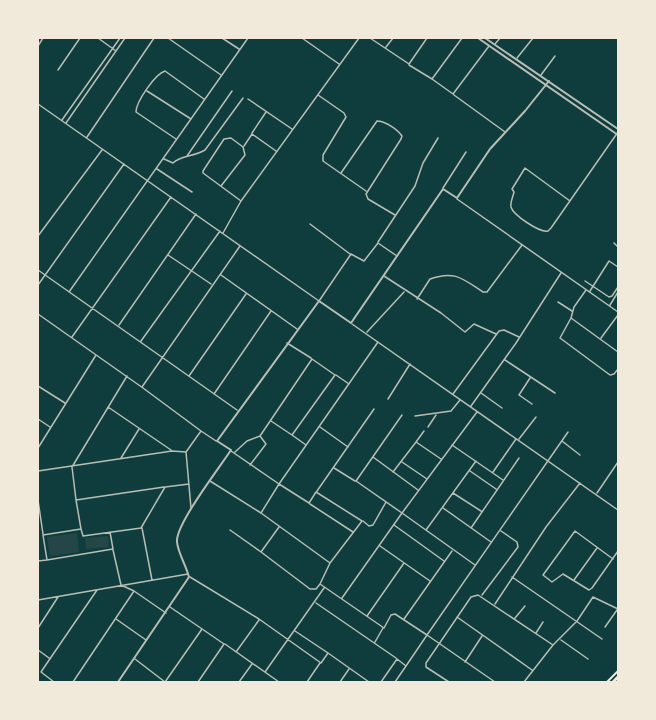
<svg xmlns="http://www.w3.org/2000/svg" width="656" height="720" viewBox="0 0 656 720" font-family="Karla,sans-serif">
<rect width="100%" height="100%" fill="#0f3d3e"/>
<path fill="#244646" d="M77 533 79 552 50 556 47 537Z
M108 536 109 547 86 549 85 538Z"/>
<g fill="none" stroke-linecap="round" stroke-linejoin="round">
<path stroke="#b8beb3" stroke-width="1.5" d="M98 38 116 51
M168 38 221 75
M222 38 239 49
M302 38 339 64
M370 38 409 64 427 38
M495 44 500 38
M38 46 43 38
M386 47 393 38
M517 58 533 38
M409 65 432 79 462 38
M58 70 80 38
M541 75 555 56
M432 79 453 94 489 46
M147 91 191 119
M318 95 344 113 346 117 323 155V161L366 191
M454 95 505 132
M248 99 292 129
M38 104 319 301 351 254 364 261 378 243 397 256
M62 120 120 38
M66 123 125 38
M252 133 266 112
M87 137 154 38
M176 139 136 112C136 102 155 74 165 71L204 99
M244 146 252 134 276 151
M187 156 232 91
M164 159 173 163C181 155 194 157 205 150L243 98
M157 169 192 192
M341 173 377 121C385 121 397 129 402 136L401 139 366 194 368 199 395 215
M221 186 245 155 243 147 231 138 224 139 203 171V173L241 201
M443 188 466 152
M457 199 618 312
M570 201 525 168 512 189 514 192C513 197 510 202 511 207 513 215 540 233 548 231L551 228 618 132
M310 224 350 254
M223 233 241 201 359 38
M38 236 102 150
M378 242 415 186 423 163 438 138
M614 243 618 247
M168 255 211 284
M38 270 237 410
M221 275 297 329
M384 276 441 313 465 332 474 324 496 334
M585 281 609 297 612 296 618 287
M38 285 124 164
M586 290 574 307 571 318 560 338 610 375 614 374 618 369
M590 291 609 261 618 267
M69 292 248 38
M417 299 430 279C455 270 463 279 483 292H487L522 245
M558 302 572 311
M610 305 618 292
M38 314 143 388 201 431
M571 318 618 352
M352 324 618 510
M119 325 196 214
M367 332 404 292
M72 337 171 197
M601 338 618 315
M141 341 220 231
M287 343 311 358
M505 360 555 393
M336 375 349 384
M189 376 246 294
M530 378 519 395 532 404
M38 386 65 403
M142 387 240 246
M481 393 502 408
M214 394 271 311
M453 394 499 331 504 330 519 337
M388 399 410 364
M471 406 516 343 561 273
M108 407 171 450
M402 415 356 481 402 513 477 412
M415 416 451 411 460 400
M38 419 50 427
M271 421 292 435
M320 427 348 447
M428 427 436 415
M519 439 536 417
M562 441 580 455
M416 442 424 431
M452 445 503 480
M38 448 96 355
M235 452 247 441 260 436
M373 457 418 490
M121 458 139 429
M402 462 427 479
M250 465 266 444 260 436 312 359 335 375 292 435 306 445
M334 468 355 481
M38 471 172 451 186 452
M470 471 496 489
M393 472 416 442 441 459
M493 472 516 439
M210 481 261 513 279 484 231 451
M317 491 374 409
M453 493 481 511
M597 493 618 462
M38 500 43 534
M76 500 72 467 127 376
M310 504 353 532
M191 508 186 452 201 431 216 441
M443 508 491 542
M261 513 330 563 320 584 384 628 391 615 395 614 427 635 568 432
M363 521 369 526 373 525 386 502
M394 525 444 561
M142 528 152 580
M471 528 519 458
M81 529 76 500 164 487
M230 530 261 552 279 527
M426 530 476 461
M110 532 113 549 47 560 43 535 81 529 83 536 141 528 165 487 189 484
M380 546 430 581
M113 550 121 585 134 591 166 613
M261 552 310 589H316L320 584
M613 559 575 531 543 575 552 582 563 574 589 590 592 588 618 551
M38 561 47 560
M330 563 362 521 316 492 309 503 279 484 378 342
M190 577 259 619 321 663 328 653 369 682
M512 577 602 639
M574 580 597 548
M482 595 518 547 517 542 501 531
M342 598 402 513 475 565
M38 600 188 574
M316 603 396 658
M495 604 546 527 580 483
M170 607 224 644 198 682
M367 616 404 563
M457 617 532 670
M515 618 525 606
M116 619 146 640
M404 619 452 551
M605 627 617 610
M38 628 58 597
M295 631 328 653
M536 633 543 622
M561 640 588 659
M375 642 383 628
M225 644 279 682
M553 645 577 621 593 597 618 609
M38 650 49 658
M236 652 259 620
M135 659 165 682
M465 662 482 636
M265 672 324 588
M54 682 41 672 43 669 97 590
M73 682 134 591
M165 682 202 629
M239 682 252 664
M307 682 320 663
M340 682 349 669
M381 682 397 659 406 666 427 635 495 682
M395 682 406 666
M449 682 426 667V663L471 597 478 595 553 645 524 682"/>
<path stroke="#b8beb3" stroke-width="2" d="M478 38 618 135
M485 38 618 129
M118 682 189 577C186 565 178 553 177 542 175 525 220 467 231 450L217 441 319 301 351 323 443 189 457 198 490 149 525 111 549 81"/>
<path stroke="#f1e9da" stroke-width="2" d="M607 682 618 671"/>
<path stroke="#f1e9da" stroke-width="3" d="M613 682 618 677"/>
</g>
<rect width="656" height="720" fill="none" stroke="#f1e9da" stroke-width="78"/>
</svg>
